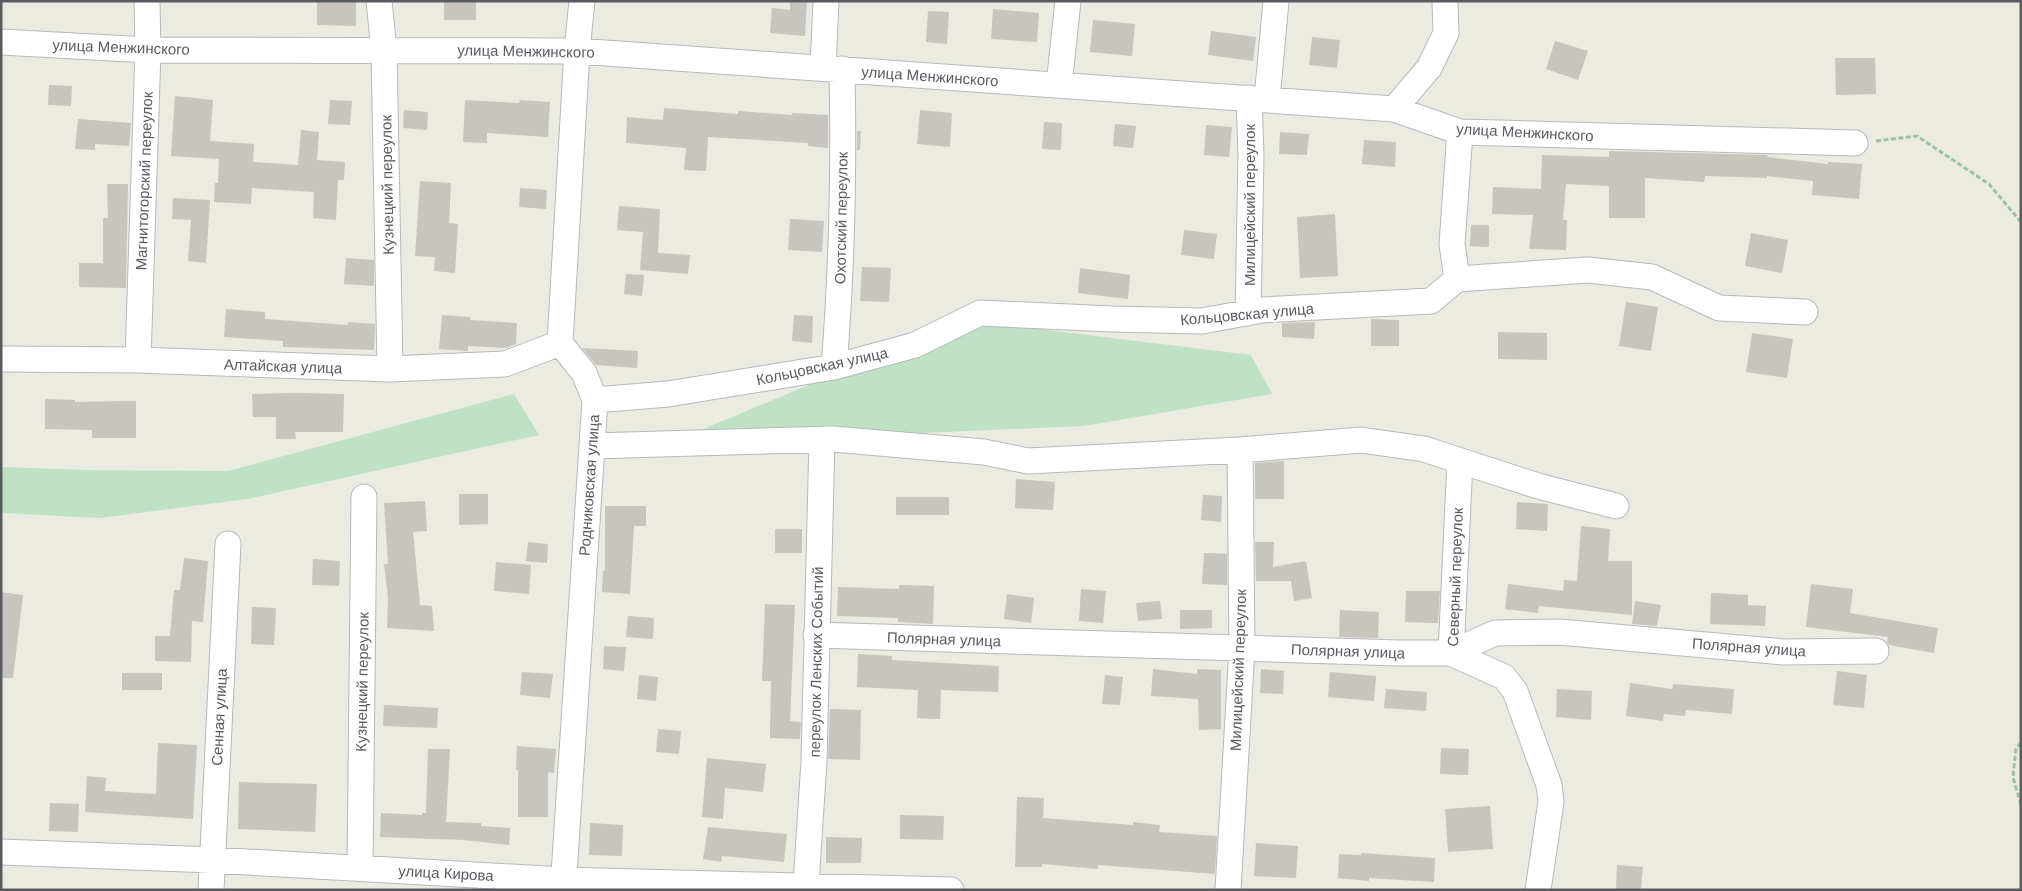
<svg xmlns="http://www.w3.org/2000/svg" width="2022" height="891" viewBox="0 0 2022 891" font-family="Arial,sans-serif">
<rect width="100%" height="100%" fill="#ebebe1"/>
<path fill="#bfe2c5" d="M965 320 1251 355 1272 394 1084 426 667 444Z
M514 394 539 435 247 499 100 518 1 513V467L88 470 228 471Z"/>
<path fill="#c7c5be" d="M317 1H356V26L317 25Z
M444 1H476V20H444Z
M790 1H807L805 36 770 33 772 8 790 10Z
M993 9 1039 13 1037 42 991 39Z
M928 11 949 12 947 44 926 42Z
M1093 20 1135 24 1132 56 1090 52Z
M1211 31 1256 37 1253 61 1208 55Z
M1312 37 1340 40 1337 68 1309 65Z
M1555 41 1588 51 1578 80 1546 69Z
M1835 58H1875L1876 94 1836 95Z
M49 85 72 86 71 106 48 105Z
M175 96 213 100 210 141 254 144 253 162 298 165 301 130 319 132 317 160 345 162 344 180H338L336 220 313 218 314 192 252 188 251 204 214 202 215 183H218L219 159 171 156Z
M330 100 352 101 350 125 328 124Z
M465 100 519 103 520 100 550 102 548 137 487 133V143L463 142Z
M664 108 738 114V111L792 115V113L828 115V148L808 146V143L708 137 706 171 684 170 686 148 626 143 627 117 663 120Z
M404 110 428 112 427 130 403 128Z
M920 110 952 113 950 147 917 144Z
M78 119 131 123 129 146 95 144V150L75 149Z
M1044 122 1062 123 1061 150 1042 149Z
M1115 124 1136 126 1133 148 1113 146Z
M1206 125 1232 127 1229 157 1204 155Z
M857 131H861L860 150H857Z
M1280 132 1309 134 1307 155 1279 154Z
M1364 140 1396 142 1395 167 1362 164Z
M1609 151 1768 155 1767 157 1828 164V162L1862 164 1859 199 1812 195 1813 181 1767 176V178L1705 176 1704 182 1645 178V218H1609V186L1566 184 1563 220H1567L1566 250 1529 249 1533 215 1492 214 1493 187 1541 189 1542 155 1609 157Z
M420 181 451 183 449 223 458 224 455 273 434 271 435 257 415 256Z
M107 184H128L126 288 79 287V263H103V218H108Z
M520 188 547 190 546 209 519 207Z
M173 198 210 200 206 263 188 261 191 220 172 219Z
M619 206 660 209 658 253 690 255 688 274 640 270 643 232 617 230Z
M1335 214 1338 276 1300 278 1297 217Z
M790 219 824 221 822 252 788 250Z
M1471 225H1489V247L1470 246Z
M1184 230 1217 234 1214 259 1181 255Z
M1751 233 1788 240 1782 273 1745 266Z
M346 258 374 260V286L344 284Z
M862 267 891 268 889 302 860 301Z
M1080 268 1130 275 1128 299 1078 293Z
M626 274 644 275 642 296 624 294Z
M1626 302 1658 307 1651 351 1619 346Z
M226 309 265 312V319L348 325V322L375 324 374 350 283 347V341L224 337Z
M442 315 470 317V320L517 323 516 344 506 348 468 346V351L439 349Z
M794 315 813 316 812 343 792 341Z
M1371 319 1399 320V346H1371Z
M1315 322 1314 339 1282 337V323Z
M1498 332 1547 333V360L1498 359Z
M1752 333 1793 339 1787 378 1746 372Z
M582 348 638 351 637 368 596 365Z
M295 393 344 394 343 432H295L296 439H276V417H253L252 394Z
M45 399 75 400V402L136 401V438H92V430L45 429Z
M1284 461V499H1255V463Z
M1016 479 1055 482 1053 510 1015 508Z
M459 494H488V524L459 525Z
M1203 495 1222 496 1221 522 1201 520Z
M896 497H949V515H896Z
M425 501 427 531 413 532 420 605 432 606 434 631 387 628 388 598 384 564H388L384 503Z
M1517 502 1548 504 1547 531 1516 529Z
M605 506H646V526H634L630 594 602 592 603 571H605Z
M1581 526 1610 529 1608 561H1632V615L1539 606 1538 613 1505 609 1508 584 1563 591 1564 580 1577 581Z
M775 529H802V553H775Z
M528 542 548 544 547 563 526 561Z
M1255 542H1274L1273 567 1306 561 1312 598 1294 601 1291 581H1256Z
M1204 553 1227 554V585L1202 584Z
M184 558 208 561 203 622 192 621 191 662 155 661V636H170L174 590H180Z
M313 559 340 561 339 586 312 585Z
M496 562 531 565 529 594 494 591Z
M1811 584 1853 589 1850 613 1938 628 1934 653 1889 645 1887 642 1888 637 1806 627Z
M899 585 934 586 933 624 898 622V618L837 616 838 587 899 589Z
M1081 589 1106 591 1103 623 1079 621Z
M1406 591H1440L1438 623 1405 622Z
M1 592 23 595 13 678H1Z
M1711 593 1748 595V605L1766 606 1765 626 1710 624Z
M1007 594 1034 598 1031 623 1004 619Z
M1160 601 1162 619 1138 621 1136 603Z
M1635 601 1661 605 1657 626 1632 624Z
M765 604 795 605 790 721 801 722 800 739 770 738 771 681H762Z
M252 607 276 608 274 645 251 644Z
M1180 610H1212V628L1180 629Z
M1340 610 1379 612 1378 638 1339 637Z
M628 616 654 618 653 639 626 637Z
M604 646 626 647 624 671 603 669Z
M858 654 892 656V660L999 666 998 692 941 690 940 719 917 718 918 690 857 687Z
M1153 669 1197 674V669L1221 670V729L1199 730 1198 699 1151 696Z
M1261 669 1284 671 1283 694 1260 693Z
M1837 671 1867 675 1864 708 1833 705Z
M522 672 553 674 550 698 520 695Z
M1330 672 1376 676 1374 701 1328 697Z
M122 673H162V690H122Z
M639 675 658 677 656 701 637 699Z
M1105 675 1123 677 1120 705 1102 704Z
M1630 683 1672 689 1673 684 1734 689 1732 714 1686 710 1685 716 1664 714 1663 721 1626 716Z
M1386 689 1427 692 1426 711 1384 708Z
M1557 689 1592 691 1591 720 1556 717Z
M384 705 438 708 437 728 383 726Z
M830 709 861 710 860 760 828 759Z
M658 729 681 731 679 754 656 752Z
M158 743 197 745 193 819 85 812 87 776 106 778 105 791 156 794Z
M517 746 556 749 554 773 548 772V817H518V770H516Z
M1441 748 1469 749 1468 775 1440 774Z
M428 749H450L446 822 481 823V826L510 828 509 845 464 840 380 837 381 813 422 815V813H426Z
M707 758 766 764 763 792 725 788 723 819 702 817Z
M239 782 317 784 315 832 238 829Z
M1017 797 1044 798 1043 818 1133 825V822L1160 825 1159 832 1217 836 1215 874 1098 865V869L1042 864V867H1015Z
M50 803 79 804 78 832 49 831Z
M1490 806 1493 849 1448 852 1445 809Z
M900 815 944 816 943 840 900 839Z
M590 823 623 825 622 856 589 855Z
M708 827 787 834 784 862 722 856 721 862 703 859Z
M826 837 862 838 861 863H826Z
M1256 843 1298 846 1296 878 1254 876Z
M1361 853 1435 858 1434 882 1369 878V881L1338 878 1339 854 1361 855Z
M1617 865 1643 867 1641 890H1616Z"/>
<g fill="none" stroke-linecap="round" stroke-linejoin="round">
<defs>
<path id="minor" d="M379 1 384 50 390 369
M1 42 148 50 577 51 1394 109 1460 132 1855 143
M823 68 826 1
M1059 85 1068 1
M1267 99 1276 1
M1394 109 1429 68 1446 33 1445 1
M1457 279 1452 244 1460 132
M1248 313 1251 155 1249 98
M1 359 138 360 390 369 505 364 560 343
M138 360 148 50 147 1
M834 367C842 268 844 168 842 69
M595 400 668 394 834 367 915 345 980 313 1112 319 1202 321 1262 310 1431 301 1457 279 1588 270 1652 277 1719 308 1805 312
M592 446 833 439 984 452 1028 461 1240 450 1361 440 1424 449 1538 486 1616 506
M1460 461 1451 653 1504 677 1515 691 1549 785 1551 802 1538 890
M816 635 1399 653H1451L1495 633 1559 632 1784 652 1876 651
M1 852 212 860 563 880 951 890
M360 867 364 497
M806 885 814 761 822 439
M211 890 228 544
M563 890 595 400 584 373 560 343 577 51 582 1
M1228 890 1242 648 1240 450"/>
</defs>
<use href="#minor" stroke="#b7b8bd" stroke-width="27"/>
<path stroke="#99c1ac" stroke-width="3" stroke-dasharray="5 2.5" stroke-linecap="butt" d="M1876 141 1917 136 1989 184 2021 222
M2021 743 2016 748 2013 777 2021 805"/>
<use href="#minor" stroke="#fff" stroke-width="25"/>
</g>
<g text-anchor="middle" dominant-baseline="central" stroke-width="4" stroke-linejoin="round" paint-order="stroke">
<g font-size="15" fill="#5a5b61" stroke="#fff">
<text transform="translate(121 47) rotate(2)">улица Менжинского</text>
<text transform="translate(526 51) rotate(1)">улица Менжинского</text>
<text transform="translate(930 76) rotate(4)">улица Менжинского</text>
<text transform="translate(1525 132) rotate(3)">улица Менжинского</text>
<text transform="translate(144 181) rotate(-88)">Магнитогорский переулок</text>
<text transform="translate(387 185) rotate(-91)">Кузнецкий переулок</text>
<text transform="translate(1249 205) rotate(-90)">Милицейский переулок</text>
<text transform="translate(841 218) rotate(-89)">Охотский переулок</text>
<text transform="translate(1247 314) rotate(-5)">Кольцовская улица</text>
<text transform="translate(283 366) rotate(2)">Алтайская улица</text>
<text transform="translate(822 366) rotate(-12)">Кольцовская улица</text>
<text transform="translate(589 485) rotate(-86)">Родниковская улица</text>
<text transform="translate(1455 577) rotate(-88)">Северный переулок</text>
<text transform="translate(944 639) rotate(2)">Полярная улица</text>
<text transform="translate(1749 647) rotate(4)">Полярная улица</text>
<text transform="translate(1348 651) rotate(2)">Полярная улица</text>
<text transform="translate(816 662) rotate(-89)">переулок Ленских Событий</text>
<text transform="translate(1238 670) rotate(-88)">Милицейский переулок</text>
<text transform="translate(362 682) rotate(-89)">Кузнецкий переулок</text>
<text transform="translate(219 717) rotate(-87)">Сенная улица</text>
<text transform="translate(446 873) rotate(3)">улица Кирова</text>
</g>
</g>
<rect width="2022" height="891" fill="none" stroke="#5a5b61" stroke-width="5"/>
</svg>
